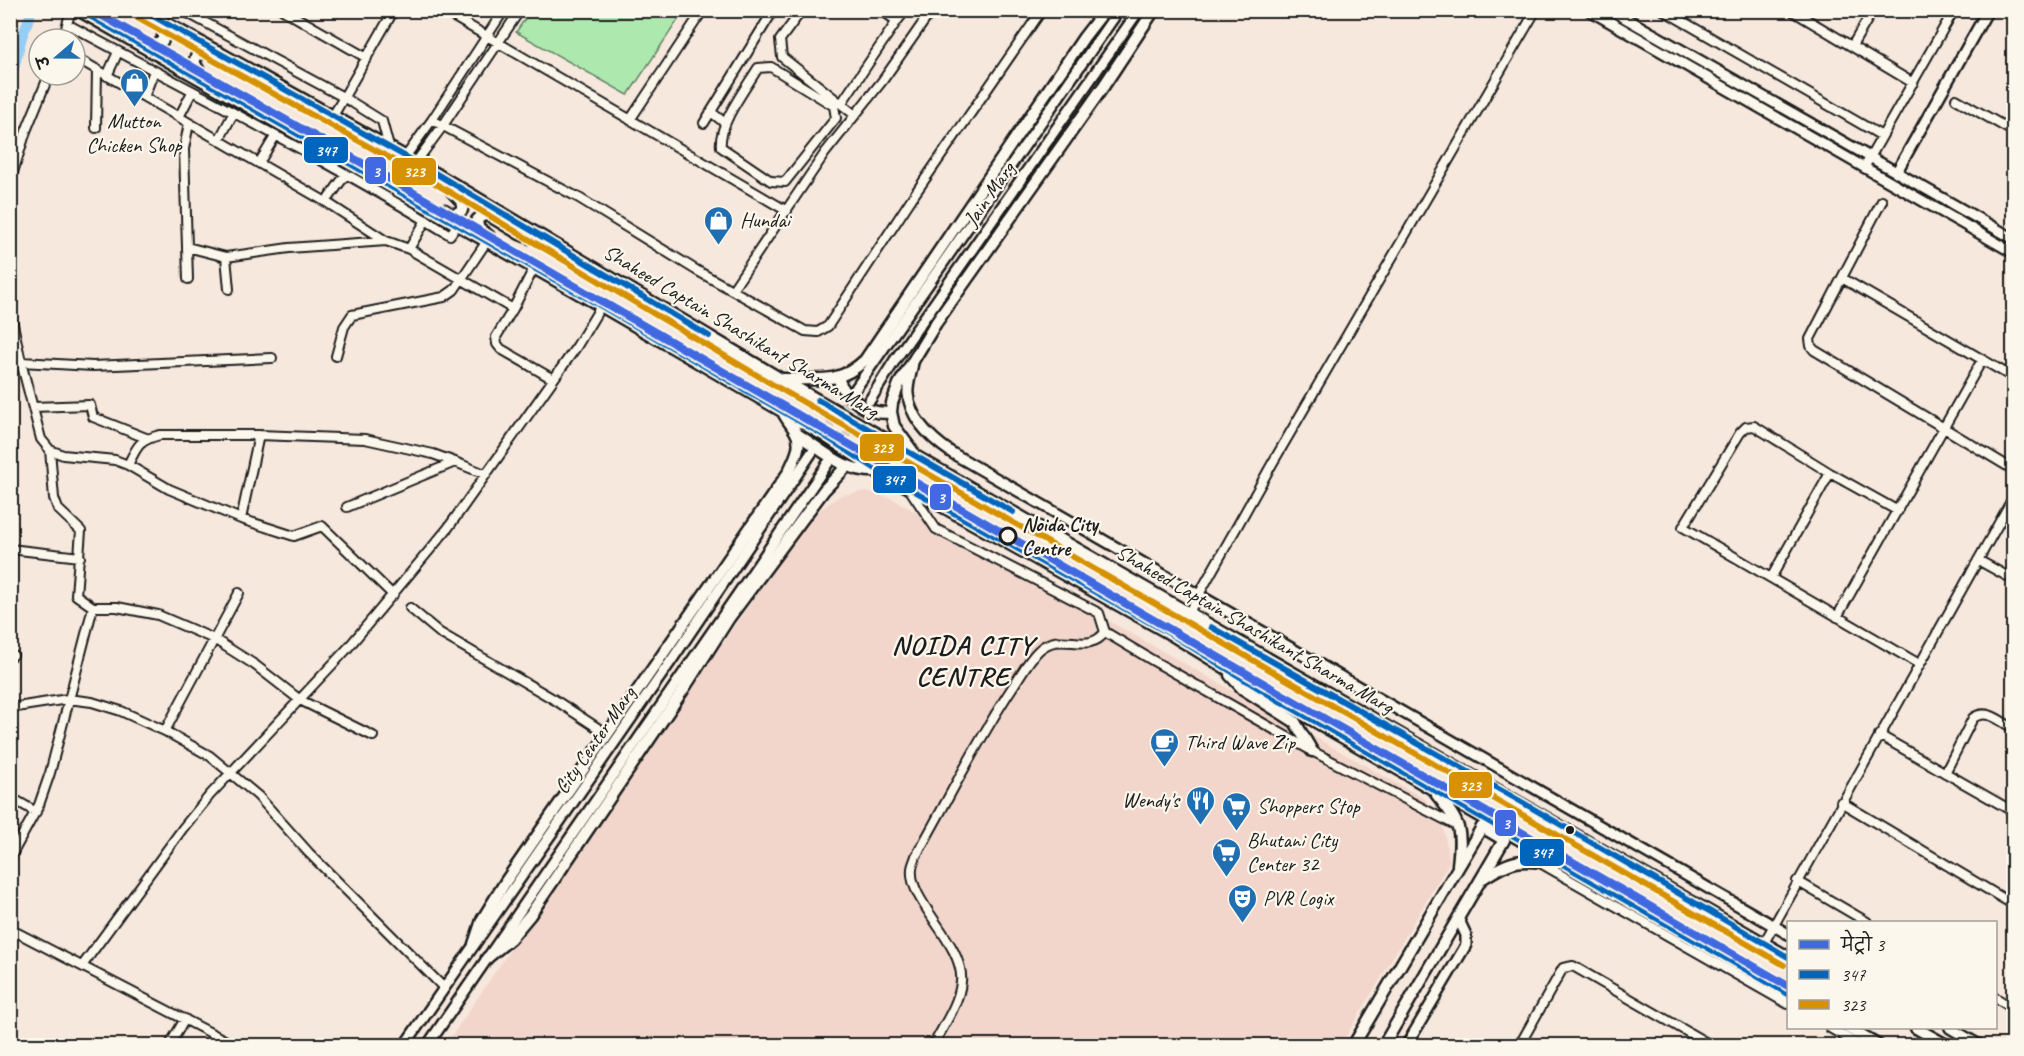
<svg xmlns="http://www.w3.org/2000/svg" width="2024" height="1056" viewBox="0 0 2024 1056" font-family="Caveat,'Playpen Sans Deva',sans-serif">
<rect width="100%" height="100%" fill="#f7e8dd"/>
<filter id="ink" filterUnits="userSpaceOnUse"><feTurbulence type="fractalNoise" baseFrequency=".0167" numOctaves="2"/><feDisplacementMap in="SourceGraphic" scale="12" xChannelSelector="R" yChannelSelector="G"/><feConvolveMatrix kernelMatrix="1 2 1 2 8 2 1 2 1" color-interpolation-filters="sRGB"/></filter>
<g filter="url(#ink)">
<path fill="#f2d6cb" d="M866 491 891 498 1425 799 1443 827 1450 861 1341 1045 445 1046 566 867 811 516 841 495Z"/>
<path fill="#ade9af" stroke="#648266" stroke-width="1.5" d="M531 10H684V11L628 95 516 32Z"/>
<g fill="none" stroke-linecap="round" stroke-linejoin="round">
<path stroke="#95cef5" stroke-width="10" d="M10 84 22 37 32 10"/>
<path stroke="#d6c9c0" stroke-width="9" stroke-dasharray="9 4.5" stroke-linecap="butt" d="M812 452 853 392
M828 462 869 402"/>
<defs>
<path id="minor" d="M182 10 345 98 382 121 389 147
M283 10 367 58
M442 10 787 211
M802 10 780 40 782 57 855 115
M1663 10 1882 136
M1791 10 1913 83
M897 21 906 10
M67 24C195 93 326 159 450 235L458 224
M63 39 71 10
M1852 46 1873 10
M75 57 326 202 386 241 409 249 513 309 534 268
M771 67 834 106 836 118 785 182 771 181 721 147C718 124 746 88 758 68Z
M107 76 118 52
M144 97 154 71
M1956 99 2014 132
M841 104 897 21 881 10
M711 112 725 123
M333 116 394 10
M179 117 192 92
M432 120 579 198 696 270 805 331 818 332 828 326 912 198 1042 10
M630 120 703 10
M704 123 773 11 772 10
M96 128 97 70
M219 140 233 114
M406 156 432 120 504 10
M416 162 442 127 520 10
M259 163 276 135
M1864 168 1954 10
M10 182 26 131 49 75
M1882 201 1810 339 1811 346 1814 350 2014 470
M326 202 346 174
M187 247 226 257 289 248 386 241
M409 249 426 220
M226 257 229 289
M1842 278 2014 378
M188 279 184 149 189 123
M733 289 825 153 883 80 932 10
M513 309 496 337 497 344 501 349 553 379
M10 310 21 362 41 439 50 450 63 455 115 460 128 465 169 489 241 519 294 536 322 526 393 595
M336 356 344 327 352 315 444 297 454 290 487 241
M21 362 93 366 272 358
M33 407 90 405 93 417 146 438
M50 450 54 498 58 509 81 531 76 595 93 607H117L158 615 214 639 255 665 300 700 373 736
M128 465C137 446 139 440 160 435H259L365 439 433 454 455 462
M910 490 936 529 1099 613 1105 632 1152 660 1312 751 1457 826
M347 507 455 462 485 474
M1898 511 1830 473 1754 426 1746 427 1740 433 1683 527 1919 664
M241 519 259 435
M10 549 80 557
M1978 560 2014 580
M1771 578 1830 473
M410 608 440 633 555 700 607 734
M1188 614 1272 464 1536 10
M1837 617 1982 360
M2014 649 2011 656 2014 661
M10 656 13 655
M10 708 68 699 92 702 121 711 165 731 210 756 258 796 309 853 444 988
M165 731 239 593
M1879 735 2014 812
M1945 773 1973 718C1987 708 2000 721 2014 729
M10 797 36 812
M1841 802 2014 905
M10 858 39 805 50 773 93 607
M1542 864 1788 1004
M1797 881 1867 922
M10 929 236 1046
M1764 943 2014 496
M82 966 183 828 210 795 347 649 448 528 577 346 601 306
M1996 998 2014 1009
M1830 1028 1861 1046
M1522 1040 1531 1046
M169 1046 185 1019
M933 1046C943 1026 959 1004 961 982 965 944 908 902 912 869 912 865 915 860 916 856 948 800 977 741 1012 688 1021 675 1028 660 1039 650 1061 629 1088 656 1105 632
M1519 1046 1563 968 1573 966 1712 1046"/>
<path id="tertiary" d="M1589 10 2014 253
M1611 10 2014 239
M1896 173 1988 10
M913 362C912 372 907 384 908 394 910 419 933 440 952 453L1788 934
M856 388 1119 10
M870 400 895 360 1139 10
M1950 1028 1981 1046
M404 1046 671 661 812 452
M427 1046 828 463
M1406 1046 1466 945V935L1458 918"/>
<path id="secondary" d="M78 10 601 306 825 436 879 471 1172 635 1278 700 1788 994
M141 10 159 19 435 173 781 379 1788 957
M145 48 155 47 163 40V28L159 19
M204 80 194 62 197 55 218 51
M439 178 463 203 462 210 456 214H450L445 210
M489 236 478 227 477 220 483 215 490 216 520 234 530 238H543
M838 378C844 397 870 417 891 412
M781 379C816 378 838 386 865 360L1084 37 1105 10
M797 434C825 452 845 473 879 471
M913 452 894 426 891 412 892 403 899 384 936 323 1103 87 1154 10
M1230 675 1243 689 1295 722 1312 751
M1437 795C1461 824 1462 829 1458 865
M1483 878C1512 859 1522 858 1556 864
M474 944 482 920 506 881 788 473C794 460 804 444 795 431 792 425 787 420 784 414
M487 958 510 939 530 915 683 690 729 618 824 490 847 466
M1848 1028 1879 1046
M1916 1028 1948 1046
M1353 1046 1482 827 1504 840 1383 1046"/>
</defs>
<use href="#minor" stroke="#1c1c1c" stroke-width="12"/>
<use href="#tertiary" stroke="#1c1c1c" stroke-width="14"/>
<use href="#secondary" stroke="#1c1c1c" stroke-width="15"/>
<use href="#minor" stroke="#fbf7ec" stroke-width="8"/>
<use href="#tertiary" stroke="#fbf7ec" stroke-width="9"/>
<use href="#secondary" stroke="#fbf7ec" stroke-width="10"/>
<defs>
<path id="bus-1" d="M79 10 601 306 825 436 879 471 1172 635 1278 700 1788 994
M142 10 435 173 709 336
M818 400 1013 512
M1211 627 1520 801 1788 957"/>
<path id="bus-2" d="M137 18 431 181 777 387 1784 965"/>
</defs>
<use href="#bus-1" stroke="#fbf7ec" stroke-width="10"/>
<use href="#bus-2" stroke="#fbf7ec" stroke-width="10"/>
<use href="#bus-1" stroke="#0065bd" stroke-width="6"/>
<use href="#bus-2" stroke="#d69104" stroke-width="6"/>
<defs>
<path id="metro-1" d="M92 10 362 163 1788 986"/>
</defs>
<use href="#metro-1" stroke="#fbf7ec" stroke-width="12"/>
<use href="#metro-1" stroke="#4169e1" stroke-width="8"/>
</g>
</g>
<defs>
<symbol id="shop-pin" viewBox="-11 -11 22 30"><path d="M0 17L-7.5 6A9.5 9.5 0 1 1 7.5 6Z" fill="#1f6fb2" stroke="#fbf7ec"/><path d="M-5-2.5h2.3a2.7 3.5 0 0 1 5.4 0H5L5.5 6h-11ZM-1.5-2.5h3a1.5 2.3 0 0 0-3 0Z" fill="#fff"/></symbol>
<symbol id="cafe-pin" viewBox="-11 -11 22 30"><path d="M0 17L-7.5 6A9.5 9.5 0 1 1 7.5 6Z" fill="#1f6fb2" stroke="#fbf7ec"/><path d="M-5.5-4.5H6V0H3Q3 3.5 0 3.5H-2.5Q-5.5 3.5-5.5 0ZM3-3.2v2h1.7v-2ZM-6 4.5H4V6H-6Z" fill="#fff"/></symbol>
<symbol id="restaurant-pin" viewBox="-11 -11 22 30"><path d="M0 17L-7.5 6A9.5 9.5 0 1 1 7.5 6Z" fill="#1f6fb2" stroke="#fbf7ec"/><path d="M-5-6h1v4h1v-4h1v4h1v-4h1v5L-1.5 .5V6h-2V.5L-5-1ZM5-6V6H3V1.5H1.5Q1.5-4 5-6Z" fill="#fff"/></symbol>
<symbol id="supermarket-pin" viewBox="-11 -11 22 30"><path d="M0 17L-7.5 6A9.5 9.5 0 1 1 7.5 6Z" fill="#1f6fb2" stroke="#fbf7ec"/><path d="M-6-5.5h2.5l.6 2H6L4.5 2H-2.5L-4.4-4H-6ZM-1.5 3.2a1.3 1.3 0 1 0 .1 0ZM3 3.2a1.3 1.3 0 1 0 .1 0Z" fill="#fff"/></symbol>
<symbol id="theatre-pin" viewBox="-11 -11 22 30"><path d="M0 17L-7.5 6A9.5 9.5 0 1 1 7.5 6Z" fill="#1f6fb2" stroke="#fbf7ec"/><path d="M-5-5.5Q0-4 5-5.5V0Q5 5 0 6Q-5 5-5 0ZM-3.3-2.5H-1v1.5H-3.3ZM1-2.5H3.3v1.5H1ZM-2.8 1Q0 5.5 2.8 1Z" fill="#fff"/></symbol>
</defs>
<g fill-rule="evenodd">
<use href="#shop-pin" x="118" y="66" width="33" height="45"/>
<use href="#shop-pin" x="702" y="204" width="33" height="45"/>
<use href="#cafe-pin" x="1148" y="726" width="33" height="45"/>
<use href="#restaurant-pin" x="1184" y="784" width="33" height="45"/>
<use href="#supermarket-pin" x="1220" y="790" width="33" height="45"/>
<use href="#supermarket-pin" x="1210" y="836" width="33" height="45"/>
<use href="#theatre-pin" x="1226" y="882" width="33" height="45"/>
</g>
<circle fill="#fbf7ec" stroke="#1c1c1c" stroke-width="3" cx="1008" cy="536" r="8"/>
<circle fill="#1c1c1c" stroke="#fbf7ec" stroke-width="2" cx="1570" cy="830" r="5"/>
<g text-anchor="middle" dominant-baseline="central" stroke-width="4.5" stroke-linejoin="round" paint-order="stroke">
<g font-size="21" fill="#1c1c1c" stroke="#fbf7ec" text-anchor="start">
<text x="134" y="121" text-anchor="middle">Mutton<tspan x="134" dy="24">Chicken Shop</tspan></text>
<text x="740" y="220">Hundai</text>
<text x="1185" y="742">Third Wave Zip</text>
<text x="1179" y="800" text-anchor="end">Wendy's</text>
<text x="1257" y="806">Shoppers Stop</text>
<text x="1247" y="840">Bhutani City<tspan x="1247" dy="24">Center 32</tspan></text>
<text x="1263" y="898">PVR Logix</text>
</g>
<g font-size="21" fill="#1c1c1c" stroke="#fbf7ec">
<text transform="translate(989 194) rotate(-55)">Jain Marg</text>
<text transform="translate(741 331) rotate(31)">Shaheed Captain Shashikant Sharma Marg</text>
<text transform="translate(1255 629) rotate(30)">Shaheed Captain Shashikant Sharma Marg</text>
<text transform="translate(595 740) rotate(-55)">City Center Marg</text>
</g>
<g font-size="21" font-weight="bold" fill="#1c1c1c" stroke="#fbf7ec" text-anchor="start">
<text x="1022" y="524">Noida City<tspan x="1022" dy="24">Centre</tspan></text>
</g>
<g font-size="27" font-weight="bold" letter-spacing="1.5" fill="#1c1c1c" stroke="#fbf7ec">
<text x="963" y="645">NOIDA CITY<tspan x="963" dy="31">CENTRE</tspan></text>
</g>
</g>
<g stroke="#fbf7ec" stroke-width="2">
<rect x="303" y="136" width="46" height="28" rx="6" fill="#0065bd"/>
<rect x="364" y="156" width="23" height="29" rx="6" fill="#4169e1"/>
<rect x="391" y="157" width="46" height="29" rx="6" fill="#d69104"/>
<rect x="859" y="433" width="46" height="29" rx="6" fill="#d69104"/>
<rect x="872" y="465" width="45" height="29" rx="6" fill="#0065bd"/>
<rect x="929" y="483" width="23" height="28" rx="6" fill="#4169e1"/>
<rect x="1448" y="771" width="45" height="28" rx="6" fill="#d69104"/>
<rect x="1494" y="809" width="23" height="28" rx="6" fill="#4169e1"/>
<rect x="1519" y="838" width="46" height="29" rx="6" fill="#0065bd"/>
</g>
<g font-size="16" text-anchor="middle" font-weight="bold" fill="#fff">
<text x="326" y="156">347</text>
<text x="376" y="177">3</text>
<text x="414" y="177">323</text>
<text x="882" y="453">323</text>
<text x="894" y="485">347</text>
<text x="941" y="503">3</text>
<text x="1470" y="791">323</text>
<text x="1506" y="829">3</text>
<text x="1542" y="858">347</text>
</g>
<rect width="2024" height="1056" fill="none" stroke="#fbf7ec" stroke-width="36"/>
<rect x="18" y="18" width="1988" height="1020" fill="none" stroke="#1c1c1c" stroke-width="2" filter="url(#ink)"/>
<rect x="1787" y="921" width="210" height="108" fill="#fbf7ec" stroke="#a29f99" stroke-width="1.5"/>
<rect x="1799" y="940" width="30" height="9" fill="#4169e1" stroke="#a29f99" stroke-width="1.5"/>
<text x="1841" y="951" font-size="18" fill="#1c1c1c">मेट्रो 3</text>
<rect x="1799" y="970" width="30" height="9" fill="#0065bd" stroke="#a29f99" stroke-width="1.5"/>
<text x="1841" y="981" font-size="18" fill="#1c1c1c">347</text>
<rect x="1799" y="1000" width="30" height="9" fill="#d69104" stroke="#a29f99" stroke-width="1.5"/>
<text x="1841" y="1011" font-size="18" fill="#1c1c1c">323</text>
<g transform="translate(57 57) rotate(250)"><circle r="28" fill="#fbf7ec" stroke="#a29f99" stroke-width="1.5"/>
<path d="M0-4.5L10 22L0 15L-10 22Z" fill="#1f6fb2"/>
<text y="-9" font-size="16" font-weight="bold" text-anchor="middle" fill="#1c1c1c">उ</text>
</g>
</svg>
